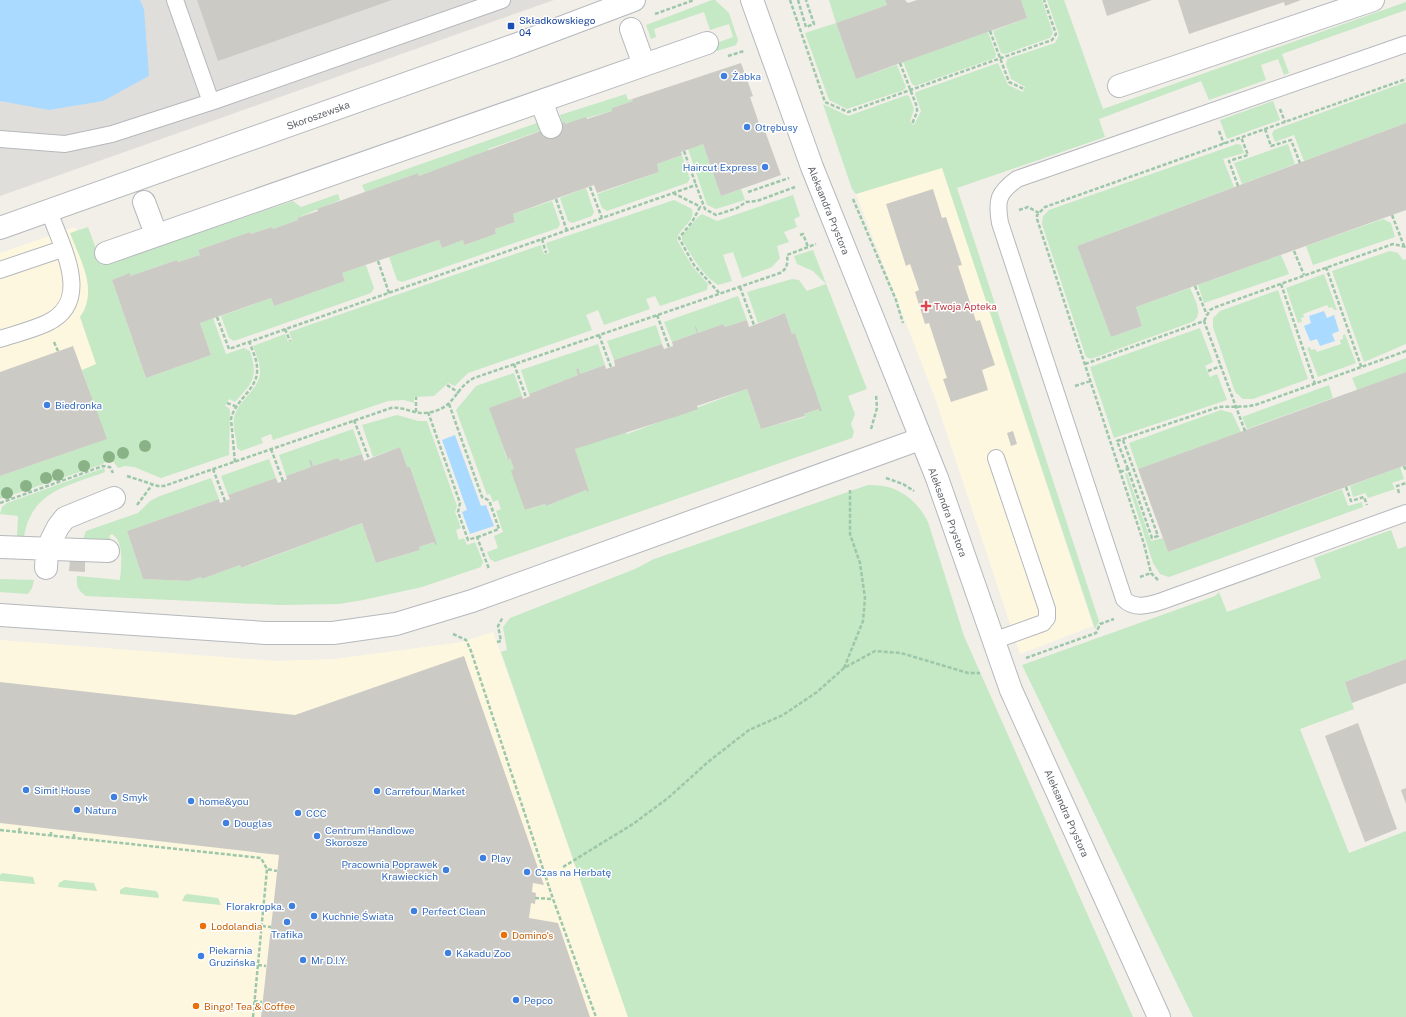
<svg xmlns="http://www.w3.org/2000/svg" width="1406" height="1017" viewBox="0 0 1406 1017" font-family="'Public Sans',sans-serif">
<rect width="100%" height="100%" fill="#f1efe8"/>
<path fill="#fef7e0" d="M942 167 1093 626 1020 654 935 398 856 194Z
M75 227 149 441 0 493V253Z
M493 632 628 1017H0V640L276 661 335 659 462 642Z"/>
<path fill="#e0deda" d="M0 0H554L0 196Z"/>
<path fill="#c5e8c5" d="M712 0H715L729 13 738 40 736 45 717 51 714 44 733 37 729 24 710 30 704 12 654 29 656 37 651 39 646 25Z
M829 0H885L887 5 836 23 856 79 897 65 906 87 904 90 847 109 829 100 805 33 836 23Z
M1021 0H1042L1053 33 1050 38 1005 54 1001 53 993 31 1027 18Z
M1047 0H1064L1103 109 1406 2V10L1282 54 1289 73 1284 75 1278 59 1261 65 1266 80 1209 100 1201 81 1099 119 1105 137 957 188 1099 621 1095 629 942 168 856 194 852 189 823 104 848 116 907 95 909 96 914 109 910 122 914 125 921 111 915 94 916 92 998 63 1008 85 1023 92 1025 87 1011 79 1006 64 1007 59 1055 43 1059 35Z
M988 32 996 54 995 58 915 86 912 84 903 62Z
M1406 82V123L1304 161 1294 135 1275 142 1272 134 1274 130Z
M626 94 628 100 632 99 633 101 612 108V111L565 124 564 122 562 123 560 115Z
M1273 101 1280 120 1227 139 1220 120Z
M537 123 540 131 488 149 489 151 419 176 418 173 365 192 362 185Z
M703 144 721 196 741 189 745 200 716 209 707 205 688 149Z
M1237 144 1241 145 1244 153 1223 159 1234 187 1077 246 1111 337 1142 326 1136 307 1190 288C1194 298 1205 315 1192 322L1091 359 1086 357 1042 224 1043 216 1049 210Z
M1288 144 1295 164 1242 184 1234 163Z
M682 155 690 179 687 183 607 211 602 208 597 194 659 172 657 164Z
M586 188 594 212 592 216 572 223 568 221 560 198Z
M338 194 340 200 297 218 298 220 273 229 272 227 251 234 250 232 198 250 200 255 178 262 177 260 130 276 129 274 112 280 146 378 211 355 200 323 213 318 226 354 244 348 250 351C259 378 252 383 235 402L229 399 225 406 229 408 230 412 229 455 161 478 134 467 125 466 118 468 113 461 107 460 103 464 0 499V476L106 439 82 370 96 364 80 317C99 290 80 260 70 233L88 227 102 265 293 201 301 207Z
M793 195 800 216 794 219 797 227 784 232 789 242 777 246 780 258 772 267 742 278 733 252 723 255 732 281 718 285C702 275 692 256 682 240V236L698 217 702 214 717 221Z
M674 200 692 209C696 222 678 228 677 240L692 266 708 284 707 290 660 306 655 296 646 299 650 309 604 325 598 310 586 315 592 330 468 373 455 386 448 383 434 396 414 397V403L404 400 388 401 273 440 271 434 261 438 263 443 241 451 237 448C237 437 231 425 235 414 237 408 241 403 245 399 264 377 263 372 253 346L285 334 288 342 292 340 289 332 541 245 544 254 549 253 546 243Z
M552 201 560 224 558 228 402 282 397 280 389 257 439 240 442 248 463 240 464 245 496 234 495 229 515 222 513 214Z
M1383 219 1391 223 1395 237 1313 265 1306 246Z
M813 250 867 389 848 396 855 414 851 424 854 432 852 438 495 562 490 559 487 552 498 548 494 536 503 532 496 511 501 509 498 500 493 502 490 494 487 495 456 410 476 386 514 373 522 396 490 408 507 459 510 458 514 469 512 471 526 510 545 504 546 506 586 490 587 492 589 491 575 449 625 431 627 434 747 389 761 429 805 417 804 414 819 409V411H821L795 333 792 334 785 313 758 323 747 292 792 279 799 280 807 291 826 284 813 271 797 264 794 256Z
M1390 251 1398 253 1403 260 1406 259V344L1364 362 1332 271Z
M1281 255 1289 274 1204 303 1198 285Z
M366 265 374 288 371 293 234 341 229 338 221 316 271 298 274 306 345 281 342 273Z
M1324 274 1337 310H1334L1332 307 1329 308 1327 305 1303 314 1304 317 1301 318 1302 322 1298 323 1286 288Z
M1278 290 1308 379 1253 399H1243L1235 392 1213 327V318L1220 311Z
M738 296 747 320 725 327 723 324 698 333 696 327 697 333 672 342 664 322Z
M656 325 662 344 614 360 607 341Z
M1200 328 1213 362 1205 366 1210 377 1217 374 1227 400 1114 438 1090 367Z
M1345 334 1356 363 1318 377 1307 348 1310 347 1311 350 1315 349 1317 352 1341 344 1340 340 1343 339V335Z
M598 344 605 365 580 374 577 368 576 369 578 375 529 394 521 370Z
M1406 358V372L1357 390 1352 378Z
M1329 385 1333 398 1247 429 1242 417Z
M1221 410 1232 413 1241 432 1138 469 1129 443Z
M397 415 418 421H427L457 506 455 512 461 528 456 530 459 540 464 538 467 545 475 542 483 562 481 567 422 587 363 600 339 604 280 605 86 596C78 591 76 586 77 576L120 580C121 567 125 542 112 534L109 536 111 540 83 539 86 531 138 513 150 501 160 496 211 478 219 499 127 531 143 579 189 581 201 577 202 579 240 565 241 568 253 564 362 523 376 563 420 550 419 547 434 542 437 544 410 467H407L400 447 373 457 362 425Z
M353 429 362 454 340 461 338 458 313 466 309 461 311 467 286 476 279 455Z
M269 459 276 478 228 495 221 476Z
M1400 467 1404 479 1392 483 1395 489 1368 498 1365 493 1353 497 1350 486Z
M104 468 105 472C68 486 31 491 24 537H17L18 516 0 514 2 507 7 503Z
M1127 473 1151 541 1163 538 1168 552 1342 489 1348 506 1362 502 1363 507 1169 577 1160 574 1153 563 1125 474Z
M868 485C896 484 915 497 928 522L964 636 1133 1017H628L501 652 507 650 503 627 510 618 635 569 654 559Z
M1391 530 1398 549 1406 546V659L1345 682 1354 709 1300 729 1349 853 1406 831V1017H1193L1022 665 1215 596 1219 592 1227 612 1321 578 1314 558Z
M0 579 34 580 32 588 28 594 0 592Z
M2 873 33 877 35 884 0 881V875Z
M64 880 94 883 97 891 58 887 59 883Z
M125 887 156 891 158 893 159 898 120 894V890Z
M188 894 218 898 221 905 182 901 185 895Z"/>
<path fill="#aadaff" d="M0 0H140L144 9 149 76 103 101 49 110 0 101Z
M1324 311 1327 318 1334 315 1339 331 1332 334 1335 341 1320 346 1317 339 1310 341 1304 326 1311 323 1309 316Z
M455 435 481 506 486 505 494 526 470 534 462 512 467 510 442 440Z"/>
<path fill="#cccac5" d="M197 0H392L218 61Z
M885 0H905L908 3 917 0H1021L1027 18 856 79 836 23 887 5Z
M1102 0H1152L1107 16Z
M1178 0H1301L1285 6 1284 2 1189 34Z
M741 63 753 96 750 97 762 132 765 131 781 175 721 196 703 144 681 152 682 155 657 164 659 172 597 193 594 185 513 214 515 222 495 229 496 234 464 245 463 240 442 248 439 240 342 273 345 281 297 298 274 306 271 298 200 323 211 355 146 378 112 280 130 273V276L177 260 178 262 200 255 198 250 250 232 251 234 272 227 273 229 298 220 297 218 318 211 317 209 418 173 419 176 565 122V124L586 117 587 119 612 111V108L633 101 632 99Z
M1406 123V210L1136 307 1142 326 1111 337 1077 246Z
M933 189 942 218 946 217 962 265 958 266 976 321 980 320 995 365 982 370 988 390 951 402 943 379 947 378 929 323 925 324 915 292 919 290 910 264 906 266 886 204Z
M785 313 792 334 795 333 822 411H819V409L804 414 805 416 761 429 747 389 697 406 698 409 684 414 575 449 589 491 587 492 586 490 546 506 545 504 525 510 511 471 514 469 510 458 508 460 489 408 522 396 523 399 530 396 529 394 578 375 576 369 578 368 580 374 605 365 606 369 615 366 614 360 662 344 664 349 673 346 672 342 697 333 695 327 696 326 698 333 723 324 725 327 747 320 749 327Z
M73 346 107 439 0 476V372Z
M1406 372V465L1168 552 1138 469Z
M1013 431 1017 444 1011 446 1007 433Z
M400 447 407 467H410L437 544 435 545 434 542 419 547 420 550 376 563 362 523 254 563 241 568 240 565 202 579 201 577 189 581 143 579 127 531 219 499 220 503 230 499 228 495 276 478 278 483 287 479 286 476 311 467 309 461 311 460 313 466 338 458 340 461 362 454 364 461Z
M70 560 85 561V572L69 571Z
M464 656 544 885 533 883 532 892 536 893 535 904 531 903 529 918 558 923 590 1017H261L279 855 0 823V682L295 715Z
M1406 659V683L1352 703 1345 682Z
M1358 723 1397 829 1365 842 1325 736Z
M1406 788V804L1401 790Z"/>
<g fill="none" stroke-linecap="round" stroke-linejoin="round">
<defs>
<path id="lane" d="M175 0 211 102 502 0
M1406 44 1017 179C998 193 996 200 1000 223L1124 599C1134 610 1150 605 1162 601L1406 513
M0 139 65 144 112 134 211 102
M0 270 62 249
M0 339C15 334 32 330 47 323 94 301 61 246 49 211
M993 641 1043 623 1047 618V609L996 458"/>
<path id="street" d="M752 0 812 167 937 478 1011 690 1159 1017
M631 29 644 65
M1119 86 1373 0
M541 101 551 127
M144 202 156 234
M0 228 515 45 634 0
M106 253 707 43
M0 547 108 551
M46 568 47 549 58 527 65 518 114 498
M0 615 266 633H333L396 624 472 601 920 439"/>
</defs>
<use href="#lane" stroke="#b5b8bc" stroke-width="18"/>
<use href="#street" stroke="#b5b8bc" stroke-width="24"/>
<path stroke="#9cc7a9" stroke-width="2.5" stroke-dasharray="4 2" stroke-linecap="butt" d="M790 0 825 102 848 112 1052 40 1056 34 1044 0
M798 0 806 27 814 24 806 0
M655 14 694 0
M990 31 1009 82 1024 89
M728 56 744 51
M900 63 917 107V112L912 124
M1280 109 1285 122
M1265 129 1271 146 1291 140 1300 163
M1219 131 1224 144
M684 151 696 185
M1238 186 1229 161 1248 155 1241 137
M590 187 602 218
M748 192 789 178
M673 193 701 207
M556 199 567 231
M853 199 896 300 903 323
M700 207 692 222 679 238 694 265 720 294
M1019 210 1028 207 1039 213
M1392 215 1404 246
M800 235 803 234 808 247
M542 239 546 253
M1294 251 1304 275
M378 261 389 293
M1326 267 1362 369
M1281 284 1315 384
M1195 286 1207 315
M740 287 754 325
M657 315 669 347
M217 317 229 349 696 185 705 209 716 215 737 208 746 202 757 201 795 187
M1204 321 1210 310 1216 307 1393 244 1406 247
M285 329 290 341
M599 335 611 367
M54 342 58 351
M514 364 526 397
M1085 364 1204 321 1245 431
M1208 371 1221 366
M447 385 459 393
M1075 386 1090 381
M227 403 235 406
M449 404 482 497 488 500 490 503 499 529 478 537
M416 412V397
M428 412 460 503 458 512 468 540 477 537 489 569
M354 420 369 459
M871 429 877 408 876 395
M271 449 283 481
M235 462 231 419C235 399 259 389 257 368 257 359 252 350 249 341
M1404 466 1406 471
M213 469 225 501
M1128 469 1117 441 1219 407C1232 406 1246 408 1258 404L1406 351
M1120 472 1128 469 1152 538 1158 536 1123 440
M127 476 158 486H164L391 408C403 406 413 414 425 413 456 410 453 389 474 378L780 273C787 269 788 264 787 255L816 244
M886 478 903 484 914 491
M1346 487 1351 501 1364 497 1367 505
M1399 493 1397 486 1406 483
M0 503 103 466 110 467 113 473
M137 505 152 485
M1140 577 1151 573
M1158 580 1151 573 1144 544 1037 219V215L1045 207 1406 79
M453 634 466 640 471 651 553 899 596 1017
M497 642 501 641 498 626 503 617
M1026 658 1096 633 1100 624 1114 619
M844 668 863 621 865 598 860 563 850 534V490
M0 830 261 858 267 869 277 871
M19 832 20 826
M51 836V830
M74 838V832
M563 867 633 824 668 798 708 762 749 730 783 715 817 692 844 668 875 651 901 653 968 673H980
M535 898 553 899
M262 926 271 927
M258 965 266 966
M254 1001 262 1002
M253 1017 267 869"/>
<use href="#lane" stroke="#fff" stroke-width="16"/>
<use href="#street" stroke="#fff" stroke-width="22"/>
</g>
<g fill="#89b387">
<circle cx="145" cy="446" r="6"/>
<circle cx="123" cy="453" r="6"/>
<circle cx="109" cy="457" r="6"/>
<circle cx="84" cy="466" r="6"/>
<circle cx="58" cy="475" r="6"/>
<circle cx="46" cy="478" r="6"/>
<circle cx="26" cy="486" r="6"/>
<circle cx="7" cy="493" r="6"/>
</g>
<rect fill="#1a4fb4" stroke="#fff" stroke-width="1.5" x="507" y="22" width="8" height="8" rx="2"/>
<g fill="#3f7fe0" stroke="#fff" stroke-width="1.5">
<circle cx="724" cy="76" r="4"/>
<circle cx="747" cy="127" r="4"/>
<circle cx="765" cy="167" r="4"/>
<circle cx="47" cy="405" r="4"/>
<circle cx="26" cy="790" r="4"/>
<circle cx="377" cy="791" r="4"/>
<circle cx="114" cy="797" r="4"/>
<circle cx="191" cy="801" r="4"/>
<circle cx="77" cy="810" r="4"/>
<circle cx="298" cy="813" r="4"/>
<circle cx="226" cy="823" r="4"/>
<circle cx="317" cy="836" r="4"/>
<circle cx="483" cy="858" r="4"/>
<circle cx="446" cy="870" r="4"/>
<circle cx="527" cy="872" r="4"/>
<circle cx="292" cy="906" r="4"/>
<circle cx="414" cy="911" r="4"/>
<circle cx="314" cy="916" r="4"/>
<circle cx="287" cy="922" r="4"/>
<circle cx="448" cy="953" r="4"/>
<circle cx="201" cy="956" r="4"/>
<circle cx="303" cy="960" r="4"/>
<circle cx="516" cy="1000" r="4"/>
</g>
<path fill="#e0444e" stroke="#fff" stroke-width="1.5" d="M924 300h4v4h4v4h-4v4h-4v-4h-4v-4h4z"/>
<g fill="#e8710a" stroke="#fff" stroke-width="1.5">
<circle cx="203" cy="926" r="4"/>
<circle cx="504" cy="935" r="4"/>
<circle cx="196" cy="1006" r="4"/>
</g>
<g text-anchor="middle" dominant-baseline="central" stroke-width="3" stroke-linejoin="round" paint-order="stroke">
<g font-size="10" fill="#164399" stroke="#fff" text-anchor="start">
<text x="519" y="20">Składkowskiego<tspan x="519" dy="12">04</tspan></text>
</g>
<g font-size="10" fill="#366cbe" stroke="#fff" text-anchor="start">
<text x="732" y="76">Żabka</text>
<text x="755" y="127">Otrębusy</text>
<text x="757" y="167" text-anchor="end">Haircut Express</text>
<text x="55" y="405">Biedronka</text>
<text x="34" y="790">Simit House</text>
<text x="385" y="791">Carrefour Market</text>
<text x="122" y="797">Smyk</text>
<text x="199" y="801">home&amp;you</text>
<text x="85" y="810">Natura</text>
<text x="306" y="813">CCC</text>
<text x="234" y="823">Douglas</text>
<text x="325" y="830">Centrum Handlowe<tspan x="325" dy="12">Skorosze</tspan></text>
<text x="491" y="858">Play</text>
<text x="438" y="864" text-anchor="end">Pracownia Poprawek<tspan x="438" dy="12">Krawieckich</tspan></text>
<text x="535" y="872">Czas na Herbatę</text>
<text x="284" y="906" text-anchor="end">Florakropka.</text>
<text x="422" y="911">Perfect Clean</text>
<text x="322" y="916">Kuchnie Świata</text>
<text x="287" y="934" text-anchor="middle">Trafika</text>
<text x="209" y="950">Piekarnia<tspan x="209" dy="12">Gruzińska</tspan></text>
<text x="456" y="953">Kakadu Zoo</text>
<text x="311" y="960">Mr D.I.Y.</text>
<text x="524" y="1000">Pepco</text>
</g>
<g font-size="10" fill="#5f6368" stroke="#fff">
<text transform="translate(318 115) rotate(-20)">Skoroszewska</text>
<text transform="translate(829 210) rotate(68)">Aleksandra Prystora</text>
<text transform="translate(948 512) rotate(70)">Aleksandra Prystora</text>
<text transform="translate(1067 813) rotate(66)">Aleksandra Prystora</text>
</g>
<g font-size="10" fill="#be3a42" stroke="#fff" text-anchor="start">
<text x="934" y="306">Twoja Apteka</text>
</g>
<g font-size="10" fill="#c56008" stroke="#fff" text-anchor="start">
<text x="211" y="926">Lodolandia</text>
<text x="512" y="935">Domino's</text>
<text x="204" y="1006">Bingo! Tea &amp; Coffee</text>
</g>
</g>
</svg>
